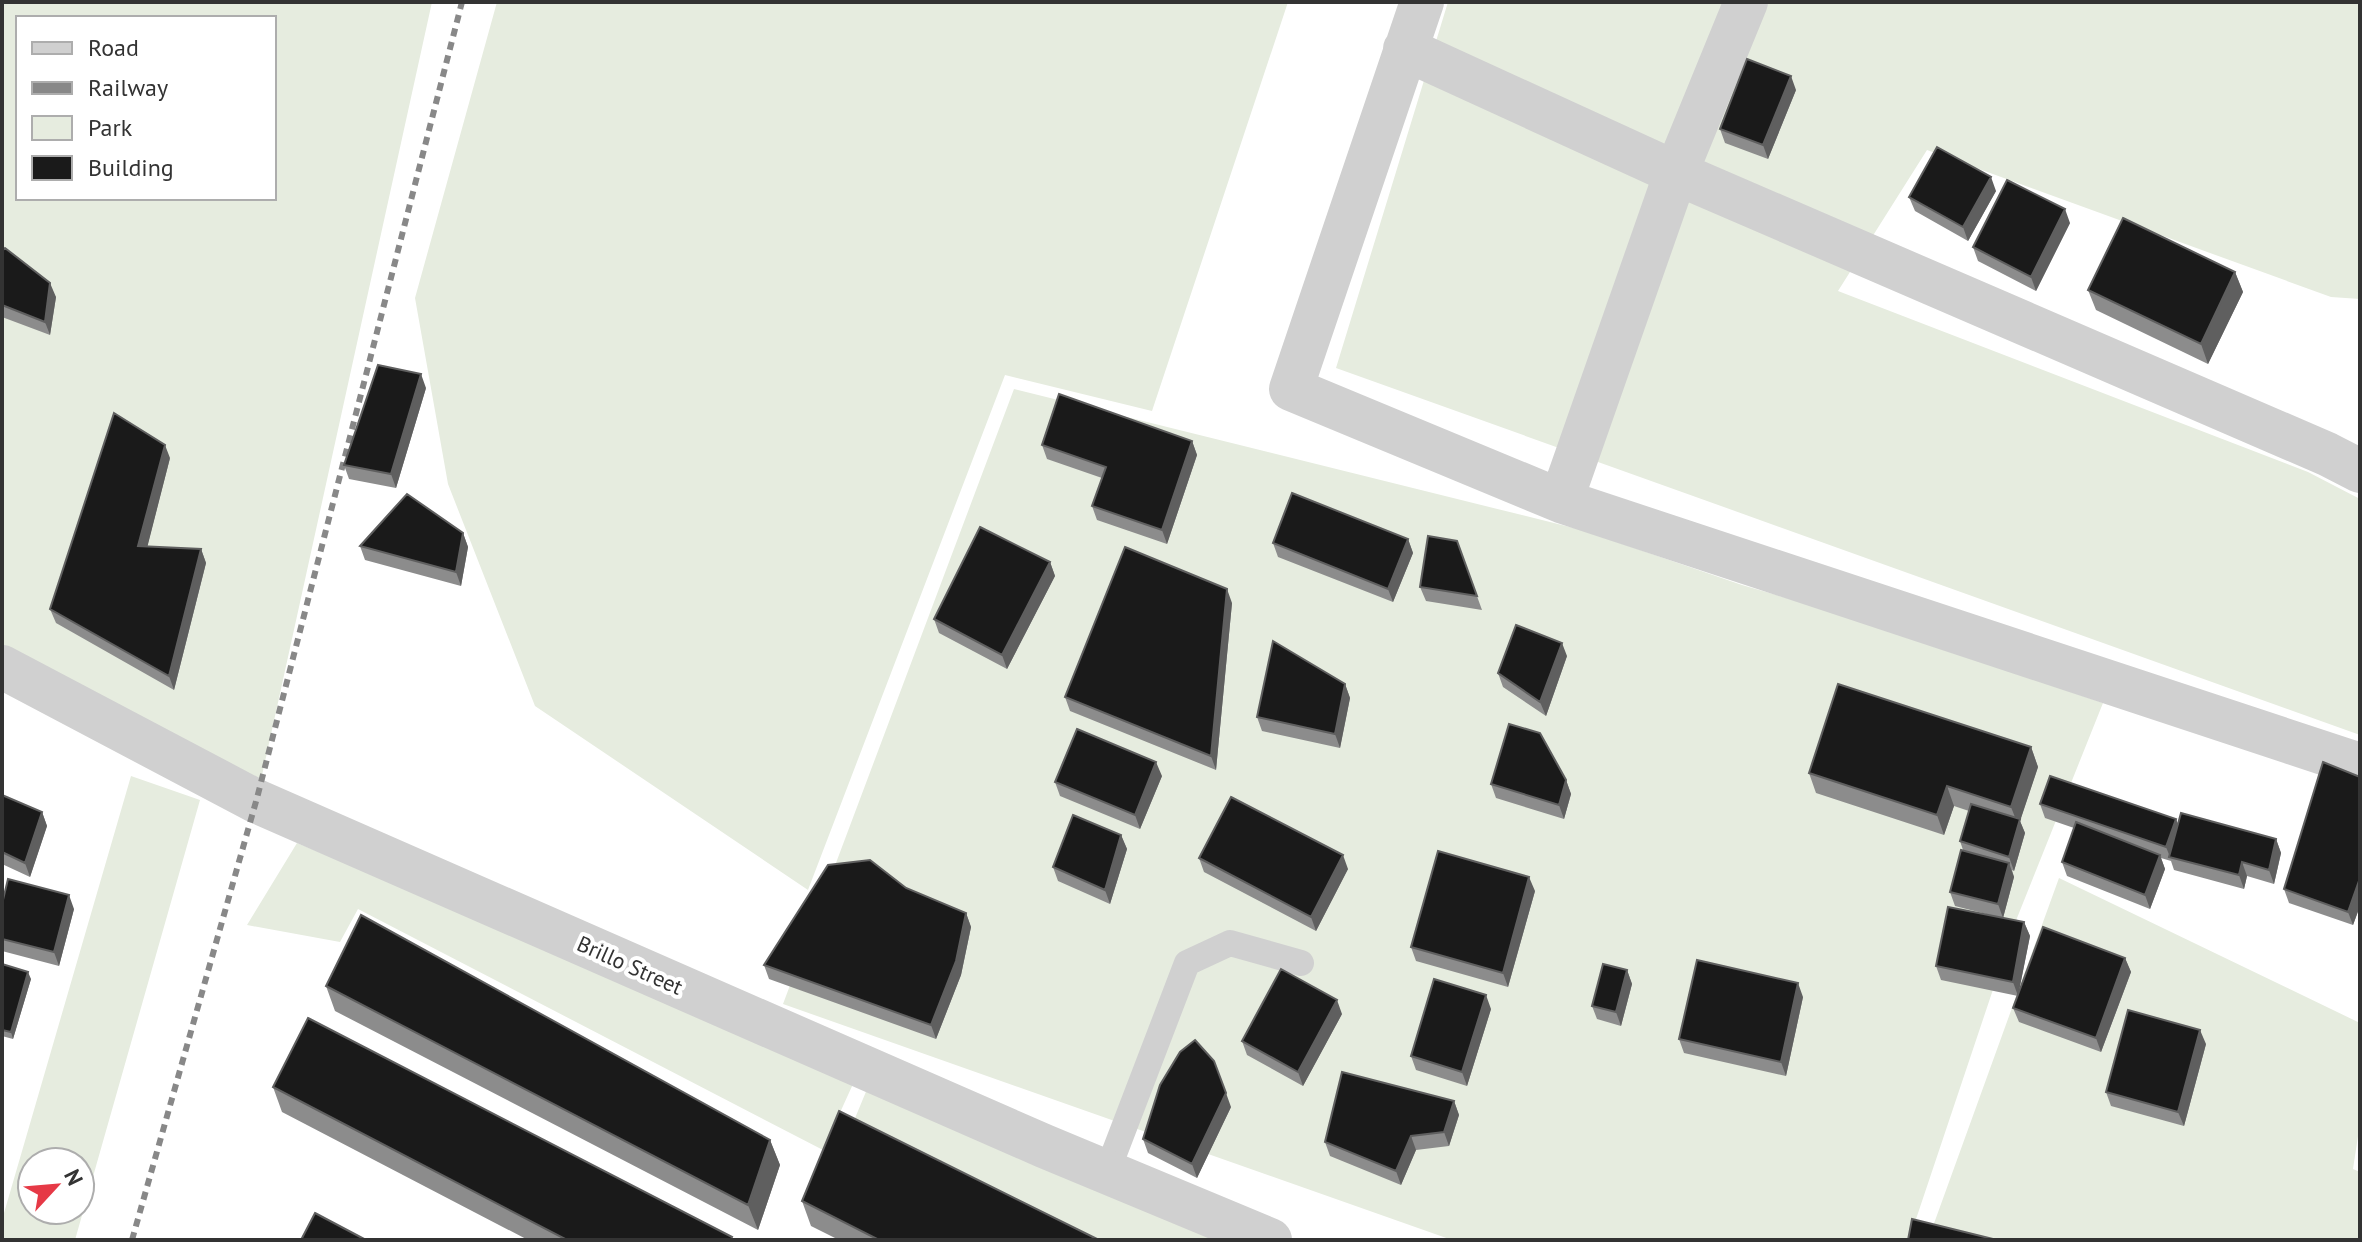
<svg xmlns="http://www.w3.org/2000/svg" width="2362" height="1242" viewBox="0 0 2362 1242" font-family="'PT Sans',sans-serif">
<rect width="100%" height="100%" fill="#fff"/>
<path fill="#e6ecdf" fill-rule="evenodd" d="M2 2H432L257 798 2 665ZM18 18H274V198H18Z
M497 2H1288L1152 411 1005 375 808 890 535 706 448 484 415 298Z
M1448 2H2360V299L2331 297 1927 150 1838 291 2308 472 2360 499V735L1336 368Z
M1014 389 1582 530 1742 585 1872 623 2103 703 2017 918 1909 1240H1452L783 1004Z
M131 776 200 800 75 1240H2V1220ZM80 1162V1210H32V1162Z
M297 843 858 1073 823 1150 358 909 340 942 247 925Z
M2059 878 2360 1023V1123L2353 1169 2360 1172V1240H1928Z
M870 1082 1240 1240H1091L853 1123Z"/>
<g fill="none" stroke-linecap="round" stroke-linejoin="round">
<path stroke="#d0d0d0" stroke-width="26" d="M1107 1172 1187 963 1230 943 1301 963"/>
<path stroke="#d0d0d0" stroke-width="44" d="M1422 2 1291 389 1561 501 2360 765
M1405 49 1676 173 2327 454 2360 471
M1561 501 1676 173 1746 2
M2 667 256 801 1044 1146 1270 1240"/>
<path stroke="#888" stroke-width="6" stroke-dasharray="8 6" stroke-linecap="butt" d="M132 1240 257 798 462 2"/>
</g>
<path fill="#8c8c8c" d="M1796 90 1768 159 1725 143 1720 129Z
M1996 191 1968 241 1915 211 1909 197Z
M2070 223 2036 291 1978 261 1973 247Z
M2 251 56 297 50 335 2 317Z
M2235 272 2243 292 2208 364 2096 310 2088 290Z
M426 388 396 488 349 479 344 465Z
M1192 441 1197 455 1167 544 1097 520 1092 506 1102 478 1047 459 1042 445Z
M170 458 147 547 201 549 206 563 174 690 56 623 50 609Z
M463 533 468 547 461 586 365 560 360 546Z
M1408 539 1413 553 1393 602 1278 557 1273 543Z
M1457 541 1482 610 1426 601 1420 587Z
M1050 562 1055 576 1007 669 939 633 934 619Z
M1232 603 1216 770 1070 711 1065 697Z
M1567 656 1546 716 1503 687 1498 673Z
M1345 684 1350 698 1340 748 1262 731 1257 717Z
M2031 747 2038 767 2020 821 2025 833 2014 871 2012 870 2014 877 2003 918 2024 922 2030 936 2018 996 1941 980 1936 966 1994 916 1955 906 1950 892 1963 850 1960 841 1969 811 1954 806 1944 835 1816 793 1809 773Z
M1162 776 1140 829 1060 796 1055 782Z
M2360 777V906L2353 925 2289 903 2284 889Z
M1566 780 1571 794 1564 819 1496 798 1491 784Z
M2 795 42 812 47 826 30 877 2 864Z
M2040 804 2176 819 2178 824 2276 839 2281 853 2274 884 2247 876 2244 889 2174 870 2171 861 2161 858 2165 869 2150 909 2067 876 2062 862 2074 828 2045 818Z
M1121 835 1127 849 1110 904 1058 881 1053 867Z
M1199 858 1348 869 1316 931 1204 872Z
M906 888 966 913 971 927 961 975 936 1039 769 979 764 965Z
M1535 891 1508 987 1416 961 1411 947Z
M2 904 74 909 59 966 2 951Z
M2125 958 2131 972 2101 1052 2019 1022 2013 1008Z
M2 964 31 979 13 1039 2 1036Z
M1627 970 1632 984 1621 1026 1597 1019 1592 1006Z
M326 986 770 1140 780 1165 758 1230 335 1011Z
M1803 997 1786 1076 1684 1053 1679 1039Z
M1491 1009 1467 1086 1416 1070 1411 1056Z
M1342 1014 1303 1086 1247 1055 1242 1041Z
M2206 1044 2184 1126 2111 1106 2106 1092Z
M273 1087 733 1240H528L282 1112Z
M1454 1101 1459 1115 1449 1146 1416 1150 1401 1185 1330 1156 1325 1142Z
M1231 1107 1197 1178 1148 1153 1143 1139Z
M802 1201 1099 1240H839L811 1226Z"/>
<path fill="#5f5f5f" d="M1791 76 1796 90 1768 159 1763 145Z
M1991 177 1996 191 1968 241 1963 227Z
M2065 209 2070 223 2036 291 2031 277Z
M2235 272 2243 292 2208 364 2201 344Z
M50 283 56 297 50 335 45 322Z
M421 374 426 388 396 488 391 474Z
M1192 441 1197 455 1167 544 1162 530Z
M165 445 170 458 144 560 138 546Z
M463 533 468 547 461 586 456 572Z
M1408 539 1413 553 1393 602 1388 589Z
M201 549 206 563 174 690 169 676Z
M1050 562 1055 576 1007 669 1002 655Z
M1227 589 1232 603 1216 770 1211 756Z
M1562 643 1567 656 1546 716 1540 702Z
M1345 684 1350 698 1340 748 1335 734Z
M2031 747 2038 767 2020 821 2025 833 2014 871 2009 857 2018 825 2011 807Z
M1156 762 1162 776 1140 829 1135 815Z
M1566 780 1571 794 1564 819 1559 805Z
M1947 786 1954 806 1944 835 1937 815Z
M42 812 47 826 30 877 25 863Z
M2176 819 2181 833 2170 857 2166 847Z
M1121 835 1127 849 1110 904 1105 890Z
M2276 839 2281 853 2274 884 2269 870Z
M1343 855 1348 869 1316 931 1311 917Z
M2160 855 2165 869 2150 909 2145 895Z
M2242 862 2247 876 2244 889 2239 875Z
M2009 863 2014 877 2003 918 1998 904Z
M1529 877 1535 891 1508 987 1503 973Z
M2360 878V906L2353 925 2348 912Z
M69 895 74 909 59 966 54 952Z
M966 913 971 927 961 975 936 1039 931 1025Z
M2024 922 2030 936 2018 996 2013 982Z
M2125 958 2131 972 2101 1052 2096 1038Z
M1627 970 1632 984 1621 1026 1616 1012Z
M28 972 31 979 13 1039 11 1032Z
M1798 983 1803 997 1786 1076 1781 1062Z
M1486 995 1491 1009 1467 1086 1462 1072Z
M1337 1000 1342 1014 1303 1086 1298 1072Z
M2200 1030 2206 1044 2184 1126 2178 1112Z
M1226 1093 1231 1107 1197 1178 1192 1164Z
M1454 1101 1459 1115 1449 1146 1444 1132Z
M1411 1136 1416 1150 1401 1185 1396 1171Z
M770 1140 780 1165 758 1230 748 1205Z"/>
<path fill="#1a1a1a" stroke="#5f5f5f" stroke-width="2" d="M1747 59 1791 76 1763 145 1720 129Z
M1937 147 1991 177 1963 227 1909 197Z
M2007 180 2065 209 2031 277 1973 247Z
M2123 218 2235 272 2201 344 2088 290Z
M5 248 50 283 45 322 2 305V251Z
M378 365 421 374 391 474 344 465Z
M1059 394 1192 441 1162 530 1092 506 1106 467 1042 445Z
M114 413 165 445 138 546 201 549 169 676 50 609Z
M1292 493 1408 539 1388 589 1273 543Z
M407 494 463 533 456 572 360 546Z
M980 527 1050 562 1002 655 934 619Z
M1428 536 1457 541 1477 596 1420 587Z
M1125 547 1227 589 1211 756 1065 697Z
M1516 625 1562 643 1540 702 1498 673Z
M1273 641 1345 684 1335 734 1257 717Z
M1838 684 2031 747 2011 807 1947 786 1937 815 1809 773Z
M1509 724 1540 733 1566 780 1559 805 1491 784Z
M1077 729 1156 762 1135 815 1055 782Z
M2323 762 2360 777V878L2348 912 2284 889Z
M2050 776 2176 819 2166 847 2040 804Z
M2 795 42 812 25 863 2 852Z
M1231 797 1343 855 1311 917 1199 858Z
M1971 804 2020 819 2009 857 1960 841Z
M2181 813 2276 839 2269 870 2242 862 2239 875 2169 857Z
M1073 815 1121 835 1105 890 1053 867Z
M2076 822 2160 855 2145 895 2062 862Z
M1961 850 2009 863 1998 904 1950 892Z
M1438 851 1529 877 1503 973 1411 947Z
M870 860 906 888 966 913 956 961 931 1025 764 965 828 865Z
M8 879 69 895 54 952 2 939V904Z
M1948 907 2024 922 2013 982 1936 966Z
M361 915 770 1140 748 1205 326 986Z
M2043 927 2125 958 2096 1038 2013 1008Z
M1697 960 1798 983 1781 1062 1679 1039Z
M2 964 28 972 11 1032 2 1030Z
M1603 964 1627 970 1616 1012 1592 1006Z
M1281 969 1337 1000 1298 1072 1242 1041Z
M1434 979 1486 995 1462 1072 1411 1056Z
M2128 1010 2200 1030 2178 1112 2106 1092Z
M308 1018 732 1237 730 1240H567L273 1087Z
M1195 1040 1214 1061 1226 1093 1192 1164 1143 1139 1160 1085 1180 1052Z
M1342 1072 1454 1101 1444 1132 1411 1136 1396 1171 1325 1142Z
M839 1111 1099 1240H879L802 1201Z
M315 1213 366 1240H301Z
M1912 1219 1997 1240H1908Z"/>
<g text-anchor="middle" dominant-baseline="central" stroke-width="8" stroke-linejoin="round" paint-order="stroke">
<g font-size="22" fill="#333" stroke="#fff">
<text transform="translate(630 965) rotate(24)">Brillo Street</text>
</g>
</g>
<rect width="2362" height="1242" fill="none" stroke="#333333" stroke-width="8"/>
<rect x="16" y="16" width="260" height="184" fill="#ffffff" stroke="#adadad" stroke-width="2"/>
<rect x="32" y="42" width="40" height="12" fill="#d0d0d0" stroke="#adadad" stroke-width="2"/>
<text x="88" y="56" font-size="24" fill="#333333">Road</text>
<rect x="32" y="82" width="40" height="12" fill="#888888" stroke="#adadad" stroke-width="2"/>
<text x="88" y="96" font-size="24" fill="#333333">Railway</text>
<rect x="32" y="116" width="40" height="24" fill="#e6ecdf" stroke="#adadad" stroke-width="2"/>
<text x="88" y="136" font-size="24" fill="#333333">Park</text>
<rect x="32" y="156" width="40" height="24" fill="#1a1a1a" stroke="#adadad" stroke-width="2"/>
<text x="88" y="176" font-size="24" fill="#333333">Building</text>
<g transform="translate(56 1186) rotate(64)"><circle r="38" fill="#ffffff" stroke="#adadad" stroke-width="2"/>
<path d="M0-6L14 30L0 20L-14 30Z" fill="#e63946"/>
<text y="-12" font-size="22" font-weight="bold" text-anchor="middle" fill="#333333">N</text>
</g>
</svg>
